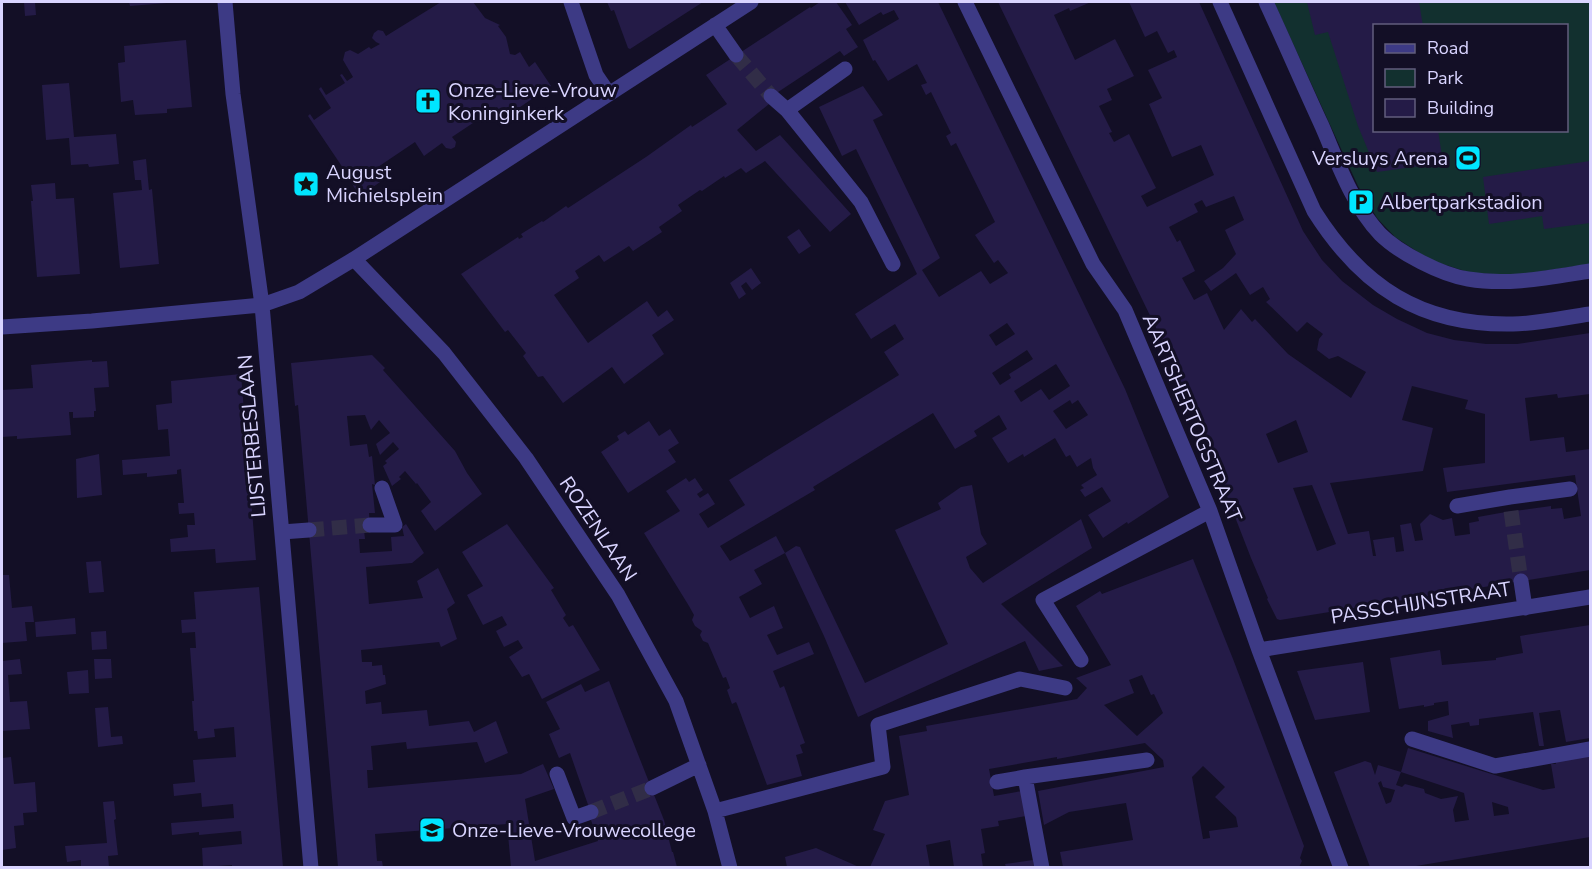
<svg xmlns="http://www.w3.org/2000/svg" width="1592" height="869" viewBox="0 0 1592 869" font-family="'Nunito Sans',sans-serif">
<rect width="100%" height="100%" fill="#130f26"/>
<path fill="#12302f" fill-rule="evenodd" d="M1274 2H1590V264L1517 275 1471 273 1430 260 1395 237 1377 218 1358 186ZM1374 26H1566V130H1374Z"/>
<path fill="#241b47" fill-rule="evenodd" d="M24 2H35L36 15 25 16Z
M129 2H167V3L130 6Z
M441 2H473L485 18 500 25 498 26 506 37 510 54 515 55 520 52 529 67 535 62 551 86 504 118 497 107 452 137 456 142 455 147 451 149 446 148 442 143 424 156 415 142 375 169 383 180 360 196 344 172 345 171 308 116 310 114 314 120 331 108 319 89 321 87 326 95 345 83 340 75 342 74 347 81 353 77 343 60 345 52 350 50 358 54 369 47 371 49 380 44 376 42 372 38 374 33 378 30 383 31 386 36Z
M607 2H703L630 49 628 48 614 10 611 11Z
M820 2H836L852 25 846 29 858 47 844 56 840 51 766 100 769 104 737 130 756 151 780 135 851 214 830 232 765 161 746 173 741 168 725 178 724 176 702 191 700 190 678 205 682 211 659 227 662 232 633 251 629 246 604 262 599 255 575 271 579 278 554 295 588 343 647 301 658 317 667 310 674 320 652 335 664 354 624 384 612 367 563 403 543 376 538 377 523 356 526 353 508 330 505 332 461 274 518 237 519 239 523 237 521 234 542 221 543 222 566 206 568 208 646 157 691 125 692 127 727 104 706 75 810 7 811 8Z
M845 2H938L1125 389 1169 497 1128 524 1127 522 1103 538 1088 515 1111 501 1102 487 1085 497 1080 490 1084 488 1081 485 1097 475 1093 468 1091 458 1077 467 1070 455 1066 457 1055 438 1024 457 1023 454 1008 463 992 438 1007 429 999 415 974 431 977 436 955 449 933 413 813 487 815 490 720 546 730 561 776 536 785 553 754 570 762 584 739 597 750 618 774 606 783 628 767 635 777 655 809 642 814 654 773 671 780 688 784 686 805 743 800 745 803 753 796 755 802 776 767 785 737 704 736 702 732 704 727 690 730 688 726 677 723 678 708 643 703 641 700 635 702 631 695 626 692 620 694 615 689 606 644 533 680 511 666 491 686 478 689 482 695 478 703 490 697 494 700 498 708 493 715 504 699 514 708 528 745 505 729 480 899 375 884 352 904 339 895 324 871 339 855 314 917 274 856 149 842 156 819 107 863 86 883 115 873 120 940 258 922 270 939 297 981 271 990 284 1008 273 998 260 994 263 975 235 995 222 956 143 951 146 946 136 951 133 931 92 926 95 921 85 927 83 917 64 888 81 875 60 873 61 863 40 899 19 894 10 883 15 881 12 859 25ZM1007 323 1015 334 996 346 989 335ZM1027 350 1033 359 1009 374 1011 378 1000 385 992 373ZM1056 364 1070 386 1049 400 1041 389 1021 402 1014 391ZM1070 400 1072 404 1078 400 1088 415 1066 429 1053 411Z
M998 2H1091L1070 11 1069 8 1054 15 1075 60 1115 39 1134 76 1107 89 1112 100 1099 106 1112 132 1109 133 1114 142 1129 134 1156 188 1141 196 1147 207 1214 175 1201 145 1172 157 1149 104 1162 98 1148 70 1177 57 1174 50 1168 53 1157 31 1145 37 1129 2H1199L1303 231 1322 260 1342 281 1373 305 1397 319 1427 333 1454 340 1486 344H1517L1590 333V394L1558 398 1557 394 1525 398 1530 441 1564 437 1566 452 1590 449V570L1280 620 1277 619 1267 599 1268 598 1251 558 1202 432 1174 365ZM1234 196 1244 220 1225 230 1236 254 1223 268 1204 281 1211 291 1236 273 1250 295 1263 287 1270 299 1266 302 1297 332 1307 322 1323 334 1319 339 1317 350 1329 359 1338 356 1366 372 1351 398 1288 354 1255 319 1252 322 1241 309 1224 330 1207 293 1194 300 1182 278 1195 271 1180 240 1177 242 1169 227 1198 212 1194 204 1202 200 1206 207ZM1412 386 1468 400 1465 409 1485 414V463L1443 468 1447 492 1575 475 1581 516 1564 519 1562 508 1551 509V506L1500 513 1478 517 1479 521 1469 523 1470 534 1455 536 1452 518 1443 520 1430 514 1420 524 1423 540 1415 541 1411 523 1400 525 1404 551 1396 552 1394 537 1373 540 1376 556H1373L1369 531 1348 534 1330 483 1423 471 1433 428 1402 420ZM1296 420 1308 452 1278 463 1266 434ZM1312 485 1336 544 1317 551 1293 488Z
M1307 2H1419L1423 26H1374V130H1438L1443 163 1377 172 1358 126 1328 32 1315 35Z
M186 40 192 107 167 109V113L135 115 133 100 121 102 118 63 125 62 124 46Z
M69 83 74 137 116 134 119 164 89 167 88 164 71 165 69 138 46 140 42 85Z
M146 159 149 190 152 189 159 264 120 268 113 193 142 190 141 180H135L133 161Z
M1590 161V223L1544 229 1542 216 1489 224 1483 177Z
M55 183 56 199 74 198 80 274 37 277 31 201H33L31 185Z
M799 229 811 246 799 254 787 237Z
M751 268 761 283 752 290 746 282 741 286 746 294 739 299 730 283Z
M372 355 385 368 383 370 455 451 467 473 482 494 435 531 421 511 431 502 417 483 416 484 405 471 399 477 401 479 392 486 383 466 387 463 385 461 399 449 393 442 380 455 376 444 390 433 379 420 371 430 365 415 347 416 350 446 367 444 369 457 372 456 375 485 372 484 375 513H369L370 529 364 530 365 539H359L360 553 392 551 391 537 404 536 402 527 406 524 424 553 412 563 366 567 369 604 423 598 417 581 438 568 455 603 447 609 457 639 441 647 439 642 361 650 362 662H372V666L382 665 383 675H385L386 684 365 691 366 704 381 702 382 714 427 710 429 726 469 721 474 732 496 721 508 753 485 763 477 742 407 749 406 742 371 746 373 770H367L368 788 521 774 543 764 554 789 525 799 535 861 598 841 591 820 593 819 570 753 559 758 549 734 560 729 546 702 581 684 585 692 609 681 664 820 672 852H673L677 867H511L507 824 375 834 377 861H382L383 867H338L298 405 295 406 291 363Z
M92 360V362L107 361 109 387 94 388 96 411H94V417L73 418V412H69L71 435 17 439V436L2 437V390L33 388 31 365Z
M241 374 256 560 216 563 215 549 171 552 170 539 188 537 187 525H195L194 513 179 514 178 503H184L181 469 177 470V474L147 477V473L123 475 122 460 170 456 168 429 158 430 156 405 172 403 171 381Z
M649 421 659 436 670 429 679 443 668 450 676 462 628 493 601 452 619 440 617 436 625 431 628 435Z
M99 454 102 495 77 498 76 459Z
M972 485 981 534 987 544 966 557 970 568 983 583 1081 519 1092 548 1001 604 1063 666 1039 671 1025 641 858 717 824 636 785 553 796 546 800 547 865 683 948 644 895 530 941 509 938 503 961 487Z
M507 524 554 588 551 590 566 615 563 618 569 627 573 625 600 670 542 699 529 674 522 677 509 657 523 648 518 640 504 647 496 631 507 625 502 616 483 625 467 595 483 586 462 552Z
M1193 559 1233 659 1304 846 1300 858 1302 861 1299 867H1063L1060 852 1133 840 1126 803 1069 812 1044 825 1038 791 1164 767 1163 760 1145 743 1057 759V757L989 769 994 796 1022 791 1026 816 998 821 999 826 981 829 985 853 981 854 983 867H954L950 840 926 845 930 867H870L885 834 873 830 885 801 909 795 899 736 927 731 926 726 1077 699 1087 688 1076 678 1111 665 1076 606 1100 591 1102 594ZM1142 675 1151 695 1154 694 1163 713 1137 736 1104 705 1134 693 1129 680ZM1203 766 1225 787 1215 797 1236 817 1238 827 1209 831 1210 838 1203 839 1192 777Z
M101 561 104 592 89 593 86 562Z
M2 575H9L12 608 32 606 34 622H25L27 641 2 643Z
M259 587 283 867H232V865L203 867 202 848 242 844 241 831 199 835V832L172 835 171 823 234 818 233 804 202 807 201 793 174 796 173 784 195 782 193 760 236 757 234 727 214 729 215 737 198 739 197 731H194L192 701H194L190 648H196L195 632 182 633 181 620 196 619 194 592Z
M75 618 76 634 36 637 35 622Z
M1590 625V738L1566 742 1560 710 1539 713 1544 746H1539L1533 712 1479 719V725L1470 726 1469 722 1451 725 1453 738 1428 731V721L1449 715 1448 701 1434 703V705L1424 707V705L1399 709 1390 658 1440 650 1442 665 1496 660V658L1523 653 1520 636Z
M106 631 107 649 92 650 91 632Z
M20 659 22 674 8 675 10 702 27 701 30 729 2 731V661Z
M94 659H111L112 678 95 679Z
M1363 662 1370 712 1315 720 1297 671Z
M88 670 89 693 69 694 67 672Z
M108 707 111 737 122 736 123 744 98 747 95 708Z
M1408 748 1543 790 1555 788 1551 764H1556L1555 760 1590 754V837L1410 867H1370L1334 772 1365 761 1371 763 1375 775 1378 765 1401 772 1396 785 1402 787 1405 784 1424 789 1425 793 1441 799 1458 796 1453 810 1455 822 1469 820 1464 793 1401 772ZM1381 781 1383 787 1395 790 1391 802 1386 804 1378 783ZM1492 802 1508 807 1509 814 1494 816Z
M11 757 14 784 35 782 37 812 23 813 24 825 14 826 16 848 2 850V758Z
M114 801 116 819 114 820 118 855 108 856 109 867H81V860L67 862 65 846 107 843 103 802Z
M816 848 859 867H787L785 857Z
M1033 860 1034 867H1006L1005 864Z"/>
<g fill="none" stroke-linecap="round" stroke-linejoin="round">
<path stroke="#312d47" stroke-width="15" stroke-dasharray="15 8" stroke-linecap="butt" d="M736 55 771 96
M1511 511 1521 581
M309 530 370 525
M591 812 652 788"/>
<path stroke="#3d3a85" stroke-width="15" d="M225 2 233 94 262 305 311 868
M571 2 596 75 609 94
M965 2 1093 264 1125 310 1210 511 1259 650 1341 868
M1220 2 1314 211C1362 287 1421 326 1513 324 1537 324 1567 317 1590 314
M1266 2C1285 43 1303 85 1322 126 1338 163 1352 204 1380 234 1399 253 1442 275 1468 279 1509 286 1551 277 1590 271
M715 25 736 55
M771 96 787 110 861 202 893 264
M787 110 845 69
M354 259 444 353 526 458 618 595 676 701 715 811 730 868
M2 327 92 321 262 305 299 292 354 259 751 2
M1457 506 1510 497 1570 489
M370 525H395L382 488
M282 532 309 530
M1521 581 1525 608
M1259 650 1590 597
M1081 660 1043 600 1210 511
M1412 739 1495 766 1590 749
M557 774 574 818 591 812
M1025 777 1042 868
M997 782 1025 777 1147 760
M652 788 699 765
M715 811 883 767 878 725 1020 679 1065 688"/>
</g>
<defs>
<symbol id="church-square" viewBox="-11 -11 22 22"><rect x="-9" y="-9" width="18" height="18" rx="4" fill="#00e5ff" stroke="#130f26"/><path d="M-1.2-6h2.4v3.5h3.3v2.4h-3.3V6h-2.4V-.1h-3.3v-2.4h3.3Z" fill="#111"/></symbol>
<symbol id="stadium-square" viewBox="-11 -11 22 22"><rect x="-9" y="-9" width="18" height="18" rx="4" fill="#00e5ff" stroke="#130f26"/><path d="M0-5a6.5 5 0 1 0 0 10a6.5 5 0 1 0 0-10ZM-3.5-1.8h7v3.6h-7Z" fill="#111"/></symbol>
<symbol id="sight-square" viewBox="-11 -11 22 22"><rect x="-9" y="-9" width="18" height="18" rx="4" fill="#00e5ff" stroke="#130f26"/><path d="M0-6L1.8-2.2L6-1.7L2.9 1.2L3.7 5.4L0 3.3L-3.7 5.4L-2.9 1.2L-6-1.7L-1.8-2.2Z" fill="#111"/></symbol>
<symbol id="parking-square" viewBox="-11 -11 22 22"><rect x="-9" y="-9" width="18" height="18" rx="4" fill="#00e5ff" stroke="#130f26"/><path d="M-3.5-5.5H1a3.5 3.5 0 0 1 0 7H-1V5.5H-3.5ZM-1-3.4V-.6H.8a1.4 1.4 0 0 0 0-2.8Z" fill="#111"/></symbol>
<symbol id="school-square" viewBox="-11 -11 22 22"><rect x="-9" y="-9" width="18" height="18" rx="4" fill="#00e5ff" stroke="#130f26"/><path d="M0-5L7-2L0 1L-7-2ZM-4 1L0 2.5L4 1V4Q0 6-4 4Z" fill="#111"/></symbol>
</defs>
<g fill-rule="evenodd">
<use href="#church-square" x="413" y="86" width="30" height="30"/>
<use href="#stadium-square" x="1453" y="143" width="30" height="30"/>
<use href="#sight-square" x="291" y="169" width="30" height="30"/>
<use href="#parking-square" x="1346" y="187" width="30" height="30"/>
<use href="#school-square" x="417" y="815" width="30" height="30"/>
</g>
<g text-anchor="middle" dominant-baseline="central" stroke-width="6" stroke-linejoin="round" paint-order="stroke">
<g font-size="20" fill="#d9d4ff" stroke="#130f26" text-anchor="start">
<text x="448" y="90">Onze-Lieve-Vrouw<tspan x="448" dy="23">Koninginkerk</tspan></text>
<text x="1448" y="158" text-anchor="end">Versluys Arena</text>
<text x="326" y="172">August<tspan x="326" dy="23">Michielsplein</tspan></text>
<text x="1380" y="202">Albertparkstadion</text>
<text x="452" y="830">Onze-Lieve-Vrouwecollege</text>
</g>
<g font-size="20" fill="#d9d4ff" stroke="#130f26">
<text transform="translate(1192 418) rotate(67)">AARTSHERTOGSTRAAT</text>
<text transform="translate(252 436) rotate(-95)">LIJSTERBESLAAN</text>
<text transform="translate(598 529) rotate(56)">ROZENLAAN</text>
<text transform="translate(1421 603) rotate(-9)">PASSCHIJNSTRAAT</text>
</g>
</g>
<rect width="1592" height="869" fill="none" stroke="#d9d4ff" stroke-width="6"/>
<rect x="1373" y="24" width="195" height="108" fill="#130f26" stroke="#625e7d" stroke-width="1.5"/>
<rect x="1385" y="44" width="30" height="9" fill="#3d3a85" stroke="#625e7d" stroke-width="1.5"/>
<text x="1427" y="54" font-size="18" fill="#d9d4ff">Road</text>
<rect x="1385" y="69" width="30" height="18" fill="#12302f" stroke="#625e7d" stroke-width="1.5"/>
<text x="1427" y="84" font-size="18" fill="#d9d4ff">Park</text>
<rect x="1385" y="99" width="30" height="18" fill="#241b47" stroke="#625e7d" stroke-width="1.5"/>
<text x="1427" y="114" font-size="18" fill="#d9d4ff">Building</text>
</svg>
